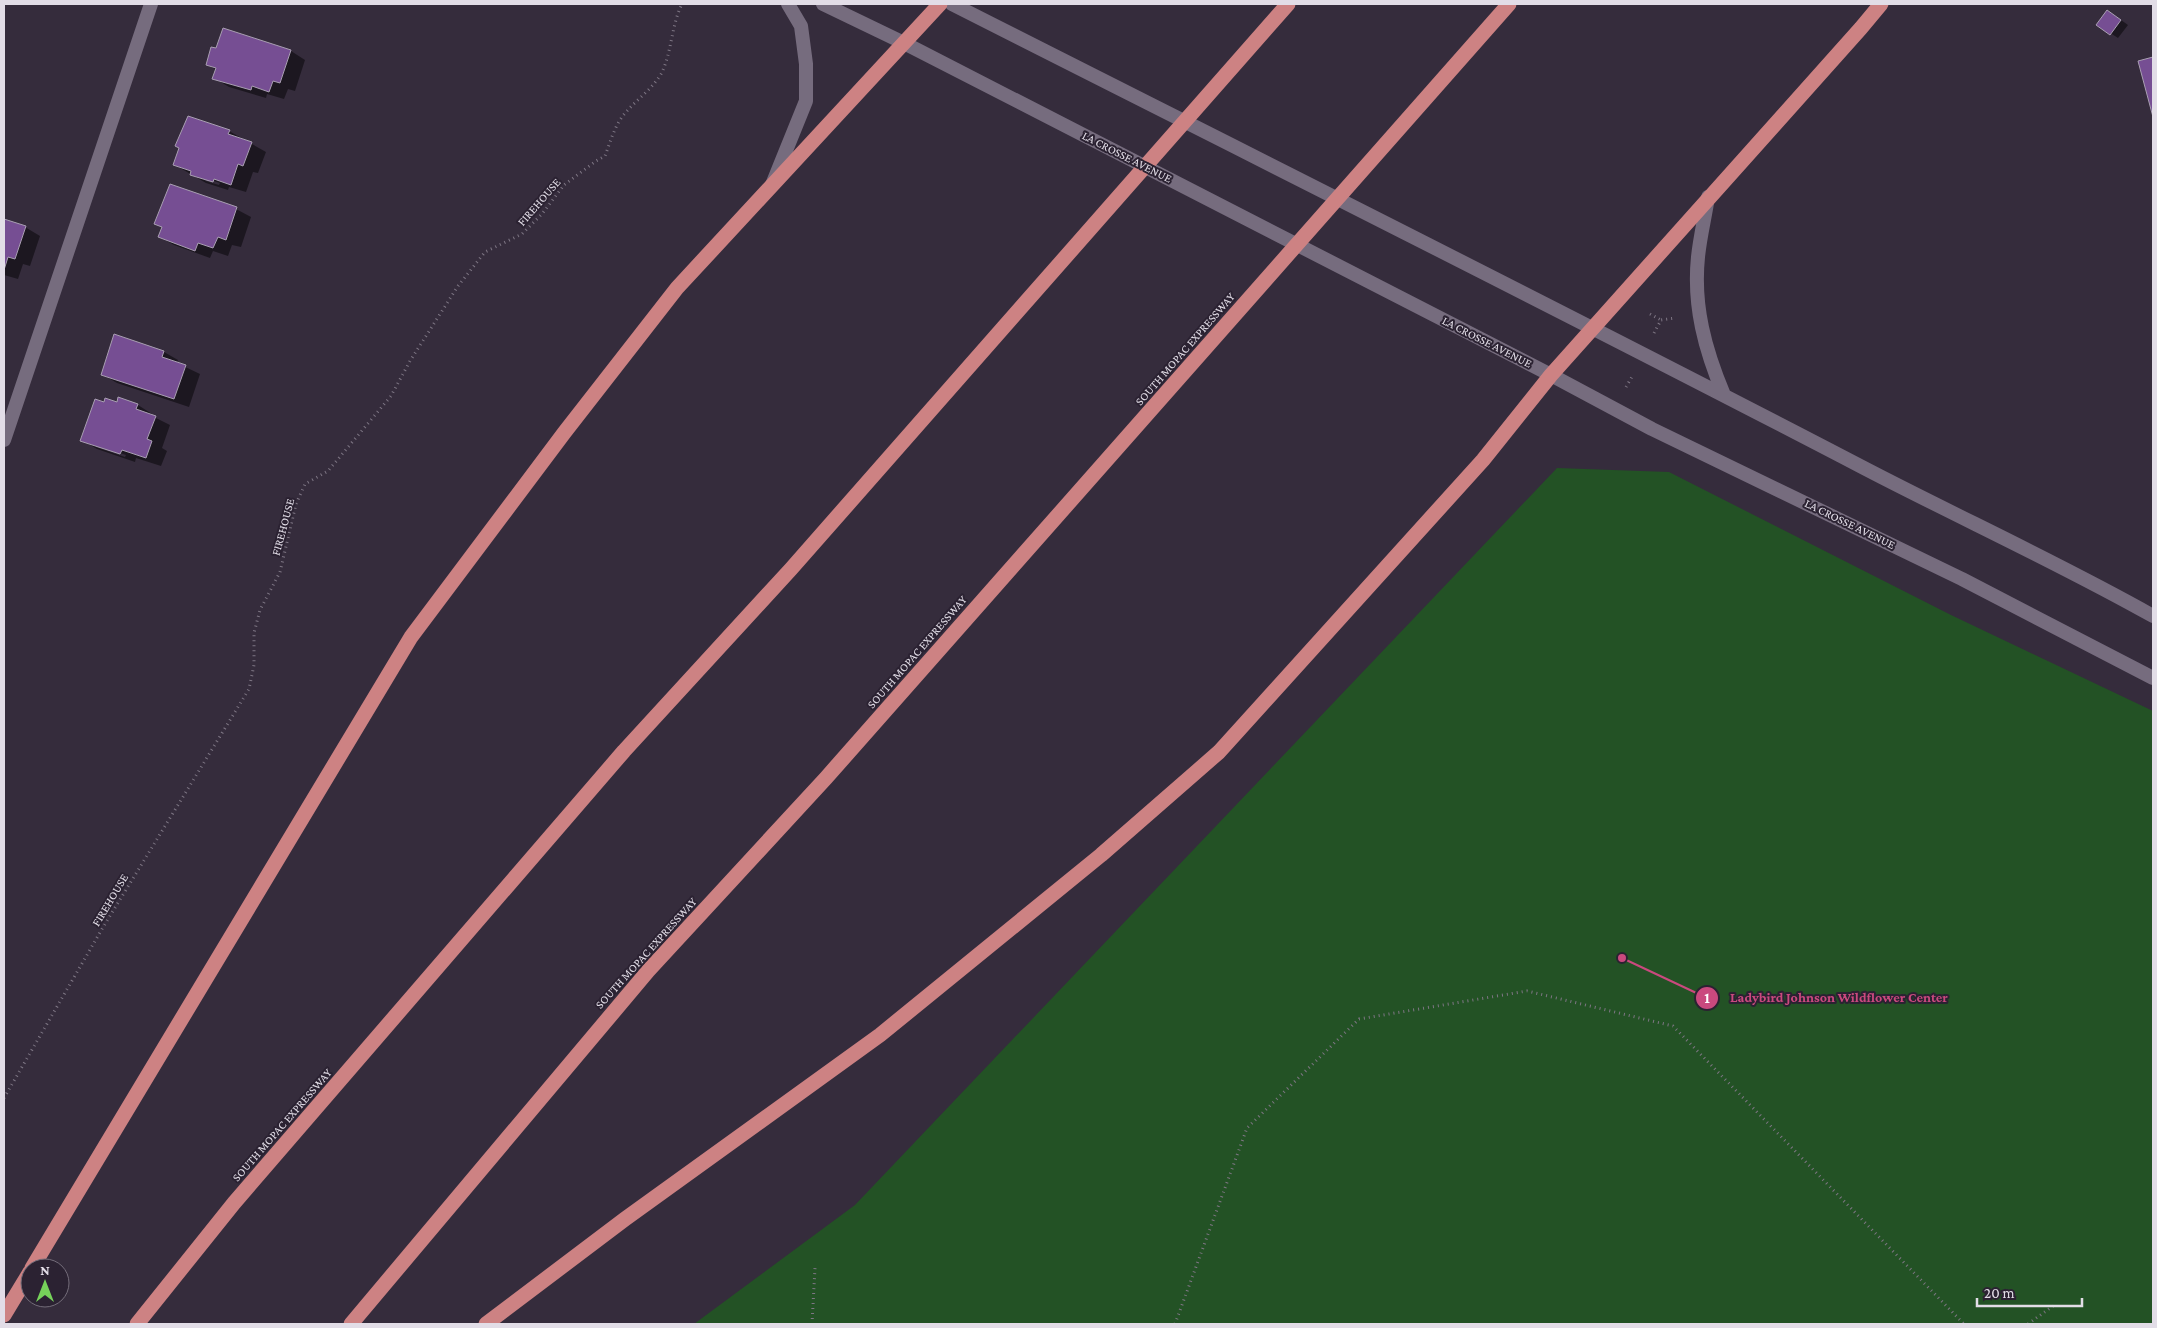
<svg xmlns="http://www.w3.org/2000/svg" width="2157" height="1328" viewBox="0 0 2157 1328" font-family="'Crimson Pro',serif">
<rect width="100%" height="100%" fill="#352c3c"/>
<path fill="#235225" d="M1557 468 1669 472 1951 615 2153 711V1324H694L855 1205Z"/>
<path fill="#0007" fill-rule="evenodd" d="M2114 15 2128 25 2118 38 2098 25Z
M223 29 291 51 305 60 295 91 288 89 284 99 267 94 266 98 229 87 214 78 217 70 207 65 217 50Z
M2153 58V113L2140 62Z
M229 131 266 152 258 173 253 172 246 192 229 187 228 190 206 183 175 165ZM202 177 220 183 219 185 206 181Z
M236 209 251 217 241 247 232 245 228 256 213 251 210 258 174 245 160 237 163 228Z
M4 220 25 227 40 236 30 266 23 264 18 279 4 275Z
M164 352 178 360 177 363 200 374 189 407 117 383 102 374Z
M119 399 138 405 152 414V416L170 425 162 448 167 451 161 466 136 458 135 462 97 449 82 440 104 403H118ZM96 445 126 455 125 457 96 447Z"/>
<path fill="#764e93" stroke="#a99fb2" d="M2107 10 2121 20 2110 35 2096 25Z
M223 28 291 50 280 83 273 81 269 92 252 86 251 90 212 79 216 68 206 65 211 47 216 48Z
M2153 57V117L2138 61Z
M188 116 230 130 228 134 252 142 243 166 238 164 231 185 214 179 213 182 190 175 191 171 173 165 179 148 175 146Z
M170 184 237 207 226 240 218 237 213 248 198 243 195 251 158 237 162 227 154 224Z
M4 219 26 226 15 259 8 257 4 270Z
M114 334 164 351 162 357 186 365 174 399 101 375Z
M118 397 138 404 136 409 156 416 147 439 152 441 146 458 122 450 120 454 80 441 95 399 104 402 105 398 117 402Z"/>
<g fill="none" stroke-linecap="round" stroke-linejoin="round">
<path stroke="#7e7684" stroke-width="3" stroke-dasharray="1 4" stroke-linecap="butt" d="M1650 314 1661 320
M1654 333 1661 320 1675 318
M1626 387 1633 375
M4 1098 102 929 249 689 254 665V633L260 610 280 572 296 504 305 484 328 471 391 396 410 361 458 286 485 252 522 234 542 214 564 185 596 161 605 156C610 143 614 128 622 117 634 101 651 91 661 74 672 53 671 26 682 4
M812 1324 815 1268
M1175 1324 1247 1128 1359 1019 1527 991 1673 1026 1964 1324
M2028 1324 2053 1306"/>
<path stroke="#766c7e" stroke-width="14" d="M4 440 151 4"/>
<path stroke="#766c7e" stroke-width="14" d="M823 4 904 43 1551 375 1652 429 1962 579 2153 678
M952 4C1256 158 1561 310 1864 468 1960 518 2059 563 2153 616
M772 185 806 101V64L801 26 788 4
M1708 197C1705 217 1700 237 1698 257 1693 306 1705 350 1724 395"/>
<path stroke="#cd8283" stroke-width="15" d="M32 1268 411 637 564 433 677 288 940 4
M4 1315 30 1272
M137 1324 234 1203 624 751 791 569 1288 4
M351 1324 648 971 826 778 1509 4
M486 1324 625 1219 880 1035 1101 855 1219 752 1483 460 1551 375 1861 28 1881 4"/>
</g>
<g text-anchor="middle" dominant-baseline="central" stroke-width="4" stroke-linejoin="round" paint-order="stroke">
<g font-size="12" fill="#e2dde7" stroke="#2b2232">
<text transform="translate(1127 157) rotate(27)">LA CROSSE AVENUE</text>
<text transform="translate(539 202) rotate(-49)">FIREHOUSE</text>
<text transform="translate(1487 342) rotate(27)">LA CROSSE AVENUE</text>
<text transform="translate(1185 349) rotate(-49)">SOUTH MOPAC EXPRESSWAY</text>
<text transform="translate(1850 524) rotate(26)">LA CROSSE AVENUE</text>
<text transform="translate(283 527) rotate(-75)">FIREHOUSE</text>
<text transform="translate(917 652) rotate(-49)">SOUTH MOPAC EXPRESSWAY</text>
<text transform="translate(110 900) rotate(-59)">FIREHOUSE</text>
<text transform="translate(646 953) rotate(-48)">SOUTH MOPAC EXPRESSWAY</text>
<text transform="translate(282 1125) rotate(-49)">SOUTH MOPAC EXPRESSWAY</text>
</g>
</g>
<path fill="none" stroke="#ca497e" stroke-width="2" d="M1622 958L1707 998"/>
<g fill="#ca497e" stroke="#2b2232" stroke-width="2">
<circle cx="1622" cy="958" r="5"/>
<circle cx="1707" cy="998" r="12"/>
</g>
<g font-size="15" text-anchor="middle" font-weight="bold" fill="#fff">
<text x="1707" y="1003">1</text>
</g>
<g font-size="14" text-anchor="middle" font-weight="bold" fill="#ca497e" stroke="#2b2232" stroke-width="4" stroke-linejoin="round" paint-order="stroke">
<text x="1839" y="1002">Ladybird Johnson Wildflower Center</text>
</g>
<rect width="2157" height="1328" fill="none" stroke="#e2dde7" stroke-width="10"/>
<g transform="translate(45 1283)"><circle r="24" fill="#2b2232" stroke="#746d7a"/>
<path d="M0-4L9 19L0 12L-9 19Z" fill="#76d25a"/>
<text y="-8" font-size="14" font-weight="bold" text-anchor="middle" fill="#e2dde7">N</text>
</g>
<path d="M1977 1298v8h105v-8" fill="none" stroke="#e2dde7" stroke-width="2.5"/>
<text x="1984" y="1298" font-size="15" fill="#e2dde7" stroke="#2b2232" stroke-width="4" paint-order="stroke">20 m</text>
</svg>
